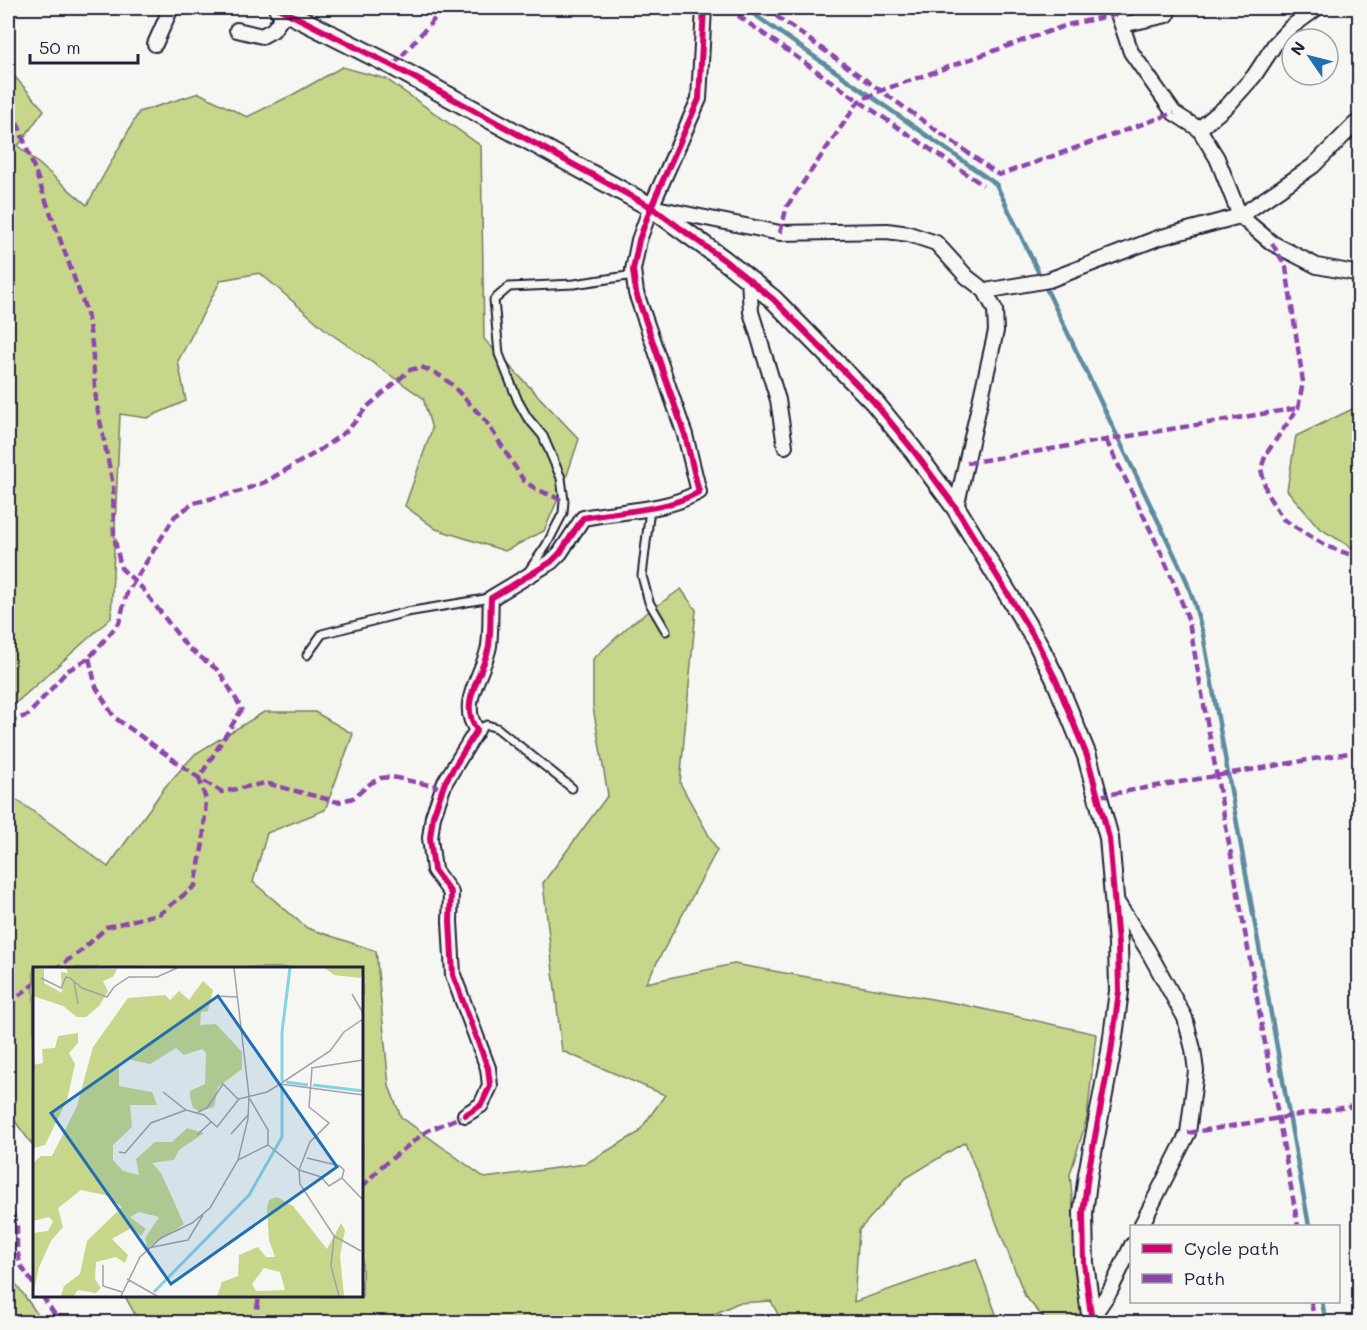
<svg xmlns="http://www.w3.org/2000/svg" width="1367" height="1330" viewBox="0 0 1367 1330" font-family="Mali,sans-serif">
<rect width="100%" height="100%" fill="#f6f6f2"/>
<filter id="ink" filterUnits="userSpaceOnUse"><feTurbulence type="fractalNoise" baseFrequency=".0167" numOctaves="2"/><feDisplacementMap in="SourceGraphic" scale="12" xChannelSelector="R" yChannelSelector="G"/><feConvolveMatrix kernelMatrix="1 2 1 2 8 2 1 2 1" color-interpolation-filters="sRGB"/></filter>
<g filter="url(#ink)">
<path fill="#c6d78b" stroke="#747c63" stroke-width="1.5" d="M342 67 386 79 481 146 484 339 579 439 562 490 544 531 505 551 436 529 405 506 432 429 423 398 327 331 260 273 221 280 178 361 186 401 147 418 120 414 111 618 8 710V69L44 110 18 146 87 205 139 112 199 93 247 117 294 94Z
M1359 406V552L1319 528 1287 490 1296 436Z
M681 589 696 610 680 783 717 850 646 983 734 964 960 1004 1096 1034 1087 1118 1070 1174 1083 1322H1047L1025 1296 965 1142 906 1178 859 1230 854 1302 976 1259 996 1314 961 1322H782L771 1301 738 1303 697 1322H139L125 1296H362V968H34V1147L8 1112V794L51 824 108 867 165 787 195 754 264 712H315L353 734 325 810 267 833 253 882 307 928 376 951 389 1086 401 1117 485 1178 585 1164 638 1133 665 1095 562 1051 543 883 608 795 593 707V659L631 624Z
M8 1264 11 1277 43 1322H8Z"/>
<g fill="none" stroke-linecap="round" stroke-linejoin="round">
<path stroke="#5d8ca0" stroke-width="4.5" d="M745 8 996 184 1185 577 1194 602 1203 634 1309 1226
M1322 1302 1326 1322"/>
<defs>
<path id="service" d="M650 509 642 576 649 602 666 631
M528 572 546 546 563 513 564 501 561 478 543 436 527 417 518 401 499 354 494 300 509 287 574 284 634 275
M307 655 322 634 407 612 491 598
M477 730 487 725 497 728 572 788"/>
<path id="minor" d="M1116 8 1131 52 1174 113 1199 129 1217 158 1240 216 1272 243 1317 266 1360 274
M1122 25 1167 15
M237 30 262 36 273 30 286 12
M155 44 171 8
M1199 129 1229 104 1254 76 1275 44 1291 27 1317 8
M656 208 780 233 887 231 909 234 936 243 967 277 985 291 995 310 996 331 956 508
M749 279 751 312 778 400 785 446
M985 291 1049 280 1158 238 1240 216 1313 166 1355 124 1360 122
M1115 899 1147 949 1185 1018 1193 1049 1196 1071 1188 1133 1141 1226
M465 1115 481 1105 490 1086 488 1068 453 975 450 921 451 893 434 870 430 838 433 816 445 782 477 730C457 703 484 674 489 646 491 630 490 614 491 598L551 562 560 553 583 518C622 510 663 512 699 492L685 435 636 293 633 270 639 240 651 207 699 99 704 8
M1091 1319 1110 1291 1132 1245"/>
<path id="tertiary" d="M278 8 393 66 651 207 724 260 773 299 874 402 913 450 956 508 1037 642 1055 678 1087 756 1109 838 1118 944 1119 991 1111 1052 1088 1174 1083 1213 1084 1263 1092 1322"/>
</defs>
<use href="#service" stroke="#22223b" stroke-width="11"/>
<use href="#minor" stroke="#22223b" stroke-width="18"/>
<use href="#tertiary" stroke="#22223b" stroke-width="22"/>
<use href="#service" stroke="#f6f6f2" stroke-width="7"/>
<use href="#minor" stroke="#f6f6f2" stroke-width="14"/>
<use href="#tertiary" stroke="#f6f6f2" stroke-width="18"/>
<path stroke="#8e44ad" stroke-width="4.5" stroke-dasharray="9 4.5" stroke-linecap="butt" d="M727 8 859 101 983 185
M765 8 999 175 1174 113
M393 66 444 8
M8 97 87 313 92 344 96 401 113 485 114 536 121 568 142 588 187 647 219 671 242 709 199 778 206 800 203 843 195 886 161 913 107 927 82 950 57 968
M780 233 787 206 859 101 880 91 1067 25 1118 14
M1272 243 1286 267 1303 382 1298 408 1266 454 1261 469 1267 494 1283 519 1326 546 1360 558
M1106 440C1135 499 1167 559 1189 622L1298 1226
M967 463 1298 408
M89 658 96 687 114 717 199 778 222 792 265 783 338 802 353 798 371 783 381 778 392 777 443 788
M8 722 28 715 67 671 89 658 119 623 127 593 175 516 194 503 241 491 265 482 317 452 348 430 367 407 410 370 421 367 436 373 450 383 486 421 524 481 536 489 564 501
M1099 796 1360 751
M8 1004 34 984
M1188 1133 1360 1105
M362 1187 382 1166 427 1131 465 1115
M8 1200 17 1227V1249L20 1264 34 1285
M42 1296 60 1322
M1311 1302 1315 1322
M255 1322 259 1296"/>
<defs>
<path id="cycleway" d="M278 8 393 66 651 207 724 260 773 299 874 402 913 450 956 508 1037 642 1055 678 1087 756 1109 838 1118 944 1119 991 1111 1052 1088 1174 1083 1213 1084 1263 1092 1322
M465 1115 481 1105 490 1086 488 1068 453 975 450 921 451 893 434 870 430 838 433 816 445 782 477 730C457 703 484 674 489 646 491 630 490 614 491 598L551 562 560 553 583 518C622 510 663 512 699 492L685 435 636 293 633 270 639 240 651 207 699 99 704 8"/>
</defs>
<use href="#cycleway" stroke="#f6f6f2" stroke-width="10"/>
<use href="#cycleway" stroke="#d6006c" stroke-width="6"/>
</g>
</g>
<g transform="translate(33 967)">
<rect width="330" height="330" fill="#f6f6f2"/>
<path d="M0 1 11 2V16L29 26 28 5 35 6 33 1 84 2 80 10 70 14 75 24 66 39 53 50H44L30 39 0 29ZM292 1H330V7L327 11 301 8ZM170 14 180 23 175 44 168 45 167 58 183 57 209 85V102L185 120 181 140 166 144 160 141 157 130V124L172 117 173 86 169 82 151 88 143 81 117 97 94 92 86 96V119L119 125 124 138H97L99 160 80 178V193L90 204 106 208 103 192 122 175H139L154 161 171 166 146 183 141 193 119 196 128 206 151 257 114 281 112 271 126 250 106 245 97 250 113 262 108 269 98 261 79 272 95 288 92 296 83 290 63 295 62 312 68 321 63 326 45 323 41 329H28L31 319 47 307 54 274 89 240 72 228 48 223 25 241 30 260 18 274 6 300 0 329V266L15 264 20 254 16 250 0 254V196L8 189H19L44 139 60 80 95 31 132 28 137 33 146 24 156 33ZM45 66V76L36 86 42 97 34 133 12 178 0 181V98L10 96 9 82 22 81 25 69ZM244 230 260 239 294 282 308 256 312 263 307 289 311 329H184L189 315 205 309 206 288 225 280 233 290H242L236 273 234 241 236 233ZM231 301 247 305 252 323 223 324 219 317Z" fill="#c6d78b" fill-rule="evenodd"/>
<path fill="none" stroke="#85d2e4" stroke-width="3" d="M249 114V65L257 1M253 115 275 118M280 118 330 124M121 325 216 228 249 170V119"/>
<path fill="none" stroke="#a1a1a9" stroke-width="1.5" d="M8 11 28 21 33 10 37 11 49 21 74 30 81 20 96 10H124L144 1M41 15 45 37M319 27 330 46M183 29 204 30M0 76 1 102M278 101 330 93M279 101 276 140 296 156 277 175 266 203 267 217 301 269 328 284M247 117 330 128M130 125 153 143 171 148 184 160 206 132 234 125 247 117 297 84 311 65 330 52M165 145 174 141 190 117 206 133M198 167 215 148M164 168 178 155M235 178 266 203 288 210 296 219 309 211 311 203 307 199 274 191M86 185 92 186 118 156 153 143M205 193 235 178V163L217 132M309 211 330 233M301 269 298 299 306 329M115 281 155 273 170 248M70 298V319L89 325M94 312 124 329M88 329 107 290 128 271 159 256 177 241 205 193 215 152 216 129 201 1"/>
<path fill="#1f6fb2" fill-opacity="0.15" stroke="#1f6fb2" stroke-width="3" d="M185 29 304 200 138 317 18 146Z"/>
<rect width="330" height="330" fill="none" stroke="#22223b" stroke-width="3"/>
</g>
<rect width="1367" height="1330" fill="none" stroke="#f6f6f2" stroke-width="30"/>
<rect x="15" y="15" width="1337" height="1300" fill="none" stroke="#22223b" stroke-width="2" filter="url(#ink)"/>
<rect x="1130" y="1225" width="210" height="78" fill="#f6f6f2" stroke="#a1a1a9" stroke-width="1.5"/>
<rect x="1142" y="1244" width="30" height="9" fill="#d6006c" stroke="#a1a1a9" stroke-width="1.5"/>
<text x="1184" y="1255" font-size="18" fill="#22223b">Cycle path</text>
<rect x="1142" y="1274" width="30" height="9" fill="#8e44ad" stroke="#a1a1a9" stroke-width="1.5"/>
<text x="1184" y="1285" font-size="18" fill="#22223b">Path</text>
<g transform="translate(1310 57) rotate(305)"><circle r="28" fill="#f6f6f2" stroke="#a1a1a9" stroke-width="1.5"/>
<path d="M0-4.5L10 22L0 15L-10 22Z" fill="#1f6fb2"/>
<text y="-9" font-size="16" font-weight="bold" text-anchor="middle" fill="#22223b">N</text>
</g>
<path d="M30 54v9h108v-9" fill="none" stroke="#22223b" stroke-width="3"/>
<text x="39" y="54" font-size="18" fill="#22223b" stroke="#f6f6f2" stroke-width="4.5" paint-order="stroke">50 m</text>
</svg>
